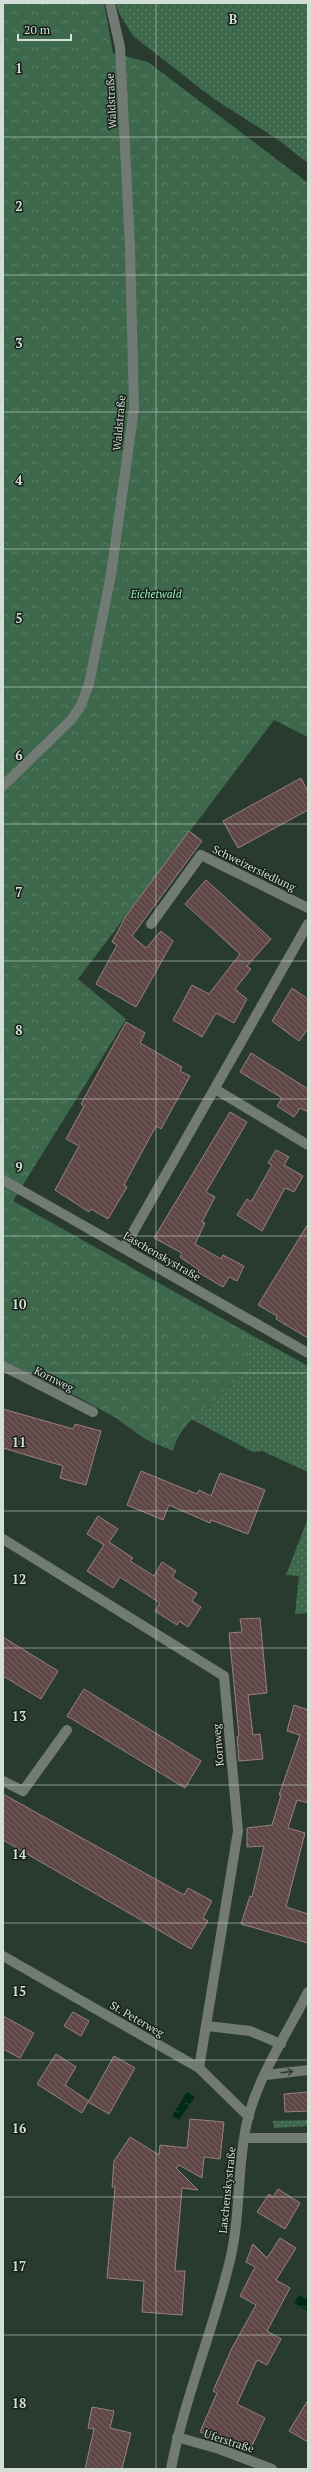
<svg xmlns="http://www.w3.org/2000/svg" width="311" height="2472" viewBox="0 0 311 2472" font-family="'PT Serif',serif">
<defs>
<pattern id="grass-dots" width="8" height="8" patternUnits="userSpaceOnUse"><rect width="8" height="8" fill="#3d684c"/><path d="M2 2h.1M6 6h.1" fill="none" stroke="#587d65" stroke-width="1.8" stroke-linecap="round"/></pattern>
<pattern id="forest-crowns" width="20" height="18" patternUnits="userSpaceOnUse"><rect width="20" height="18" fill="#3d684c"/><path d="M2 6a3 3 0 1 1 6 0M12 15a3 3 0 1 1 6 0" fill="none" stroke="#587d65"/></pattern>
<pattern id="water-ripples" width="26" height="14" patternUnits="userSpaceOnUse"><rect width="26" height="14" fill="#002a13"/><path d="M2 4q2-2 4 0t4 0M15 11q2-2 4 0t4 0" fill="none" stroke="#244835"/></pattern>
<pattern id="building-back-hatch" width="6" height="6" patternUnits="userSpaceOnUse"><rect width="6" height="6" fill="#5e4746"/><path d="M-1 5l2 2M0 0l6 6M5-1l2 2" fill="none" stroke="#746160"/></pattern>
</defs>
<rect width="100%" height="100%" fill="#293b2f"/>
<path fill="url(#grass-dots)" d="M116 3H308V163L277 139 214 99 133 36 119 13Z
M248 1333 308 1366V1472L262 1451 253 1452 191 1419 224 1391 248 1366Z
M308 1518V1613L295 1614 299 1576 286 1575Z
M308 2120V2126L274 2128 273 2121Z"/>
<path fill="url(#forest-crowns)" d="M3 3H104L113 53 148 62 308 183V737L274 720 78 979 126 1019 13 1201 248 1333V1366C240 1374 233 1383 224 1391 204 1410 180 1423 173 1451L145 1439 116 1418 76 1396 3 1361Z"/>
<path fill="url(#water-ripples)" d="M187 2092 195 2097 179 2120 172 2116Z
M299 2295 308 2300V2311L294 2303Z"/>
<path fill="url(#building-back-hatch)" stroke="#9a807e" d="M301 778 308 792V810L238 848 223 821Z
M189 831 202 841 132 936 146 948 161 931 173 941 136 1007 96 984 117 945 112 942 126 916Z
M206 880 271 939 247 966 251 969 235 989 247 999 234 1023 216 1013 202 1037 173 1020 192 985 209 994 240 954 185 904Z
M292 988 308 999V1029L299 1041 272 1021Z
M126 1022 145 1033 140 1043 182 1067 180 1071 190 1076 161 1129 156 1126 124 1185 127 1187 108 1219 91 1209 89 1212 55 1190 79 1146 66 1139 84 1106 81 1104Z
M251 1053 308 1089V1112L300 1108 294 1117 277 1106 282 1098 240 1072Z
M230 1112 247 1122 206 1192 215 1197 202 1222 205 1223 195 1244 221 1259 223 1255 244 1266 237 1281 229 1277 223 1287 198 1272 199 1270 180 1257 182 1253 154 1238Z
M276 1150 289 1157 284 1165 303 1176 294 1192 285 1188 262 1231 237 1215 247 1199 251 1202 272 1165 268 1163Z
M308 1224V1338L276 1319 277 1316 258 1305Z
M3 1409 73 1429 75 1424 101 1431 86 1485 60 1478 63 1466 3 1448Z
M141 1471 197 1494 199 1490 211 1496 220 1473 265 1490 248 1534 211 1520 210 1523 169 1505 163 1520 127 1505Z
M98 1516 118 1529 109 1542 133 1558 130 1561 154 1576 162 1562 176 1571 172 1577 197 1593 192 1601 201 1607 188 1627 179 1621 177 1625 155 1611 160 1603 120 1577 113 1588 87 1571 104 1545 87 1534Z
M260 1618 267 1693 248 1695 253 1735 260 1734 263 1759 239 1761 237 1737 239 1736 229 1633 242 1632 240 1619Z
M3 1637 58 1671 41 1699 3 1676Z
M84 1689 201 1761 185 1788 67 1716Z
M294 1705 308 1710V1803L297 1800 288 1828 305 1833 286 1907 308 1914V1943L241 1924 250 1896 252 1897 264 1846 247 1847V1828L272 1825 281 1795H279L300 1735 287 1731Z
M3 1794 184 1895 188 1888 212 1901 203 1918 208 1921 191 1949 3 1840Z
M73 2012 89 2021 81 2036 64 2026Z
M3 2016 34 2033 20 2058 3 2049Z
M56 2054 76 2067 65 2085 89 2101 114 2056 135 2068 109 2114 88 2102 82 2113 37 2084Z
M308 2092V2111L285 2112 284 2094Z
M190 2119 224 2122 220 2159 204 2157 202 2178 179 2165 176 2168 198 2190 182 2188 175 2271H185L182 2315 142 2312 144 2281 107 2278 115 2187H112L114 2161 130 2137 159 2155 160 2145 187 2148Z
M278 2189 300 2203 285 2229 257 2212 269 2194 273 2197Z
M280 2238 296 2248 276 2280 290 2288 267 2331 281 2339 267 2365 257 2360 237 2404 265 2418 249 2452 200 2432 217 2393 213 2391 232 2348 256 2305 240 2296 255 2267 246 2262 253 2244 267 2258Z
M308 2400V2442L289 2431Z
M92 2407 114 2411 110 2428 131 2433 122 2469H85L94 2429 88 2428Z"/>
<g fill="none" stroke-linecap="round" stroke-linejoin="round">
<path stroke="#727a74" stroke-width="10" d="M3 786 72 719 81 705 89 684 111 575 134 408 130 248 120 47 110 3
M151 924 201 855 308 908
M215 1089 308 1145
M3 1180 308 1353
M124 1248 308 924
M3 1366 93 1412
M3 1539 224 1676 238 1831 199 2068
M3 1781 23 1791 67 1730
M3 1956 199 2068 249 2117
M207 2026 250 2031 281 2044
M266 2075 308 2070
M244 2138H308
M177 2437 219 2449 272 2469
M171 2469C184 2400 211 2336 228 2268 240 2225 237 2182 244 2138 251 2086 285 2038 308 1992"/>
</g>
<defs><path id="oneway-shaft" d="M-6 0H5M1.5-3L5.5 0L1.5 3" fill="none" stroke-width="1.6" stroke-linecap="round" stroke-linejoin="round"/></defs>
<use stroke="#323b35" href="#oneway-shaft" transform="translate(287 2072) rotate(-7)"/>
<path fill="none" stroke="#d3ded6" stroke-width="1" stroke-opacity="0.55" d="M156 3V2469M3 137H308M3 275H308M3 412H308M3 549H308M3 687H308M3 824H308M3 961H308M3 1099H308M3 1236H308M3 1373H308M3 1511H308M3 1648H308M3 1785H308M3 1923H308M3 2060H308M3 2197H308M3 2335H308"/>
<g text-anchor="middle" dominant-baseline="central" stroke-width="3" stroke-linejoin="round" paint-order="stroke">
<g font-size="11" fill="#d3ded6" stroke="#17201a">
<text transform="translate(111 101) rotate(-93)">Waldstraße</text>
<text transform="translate(119 423) rotate(-85)">Waldstraße</text>
<text transform="translate(254 868) rotate(26)">Schweizersiedlung</text>
<text transform="translate(162 1256) rotate(30)">Laschenskystraße</text>
<text transform="translate(54 1379) rotate(27)">Kornweg</text>
<text transform="translate(218 1745) rotate(-95)">Kornweg</text>
<text transform="translate(137 2019) rotate(30)">St. Peterweg</text>
<text transform="translate(227 2190) rotate(-84)">Laschenskystraße</text>
<text transform="translate(229 2441) rotate(18)">Uferstraße</text>
</g>
<g font-size="11" font-style="italic" fill="#9cf0b9" stroke="#17201a">
<text x="156" y="594">Eichetwald</text>
</g>
</g>
<g font-size="13" text-anchor="middle" font-weight="bold" fill="#d3ded6" stroke="#17201a" stroke-width="3" stroke-linejoin="round" paint-order="stroke">
<text x="233" y="24">B</text>
<text x="19" y="73">1</text>
<text x="19" y="211">2</text>
<text x="19" y="348">3</text>
<text x="19" y="485">4</text>
<text x="19" y="623">5</text>
<text x="19" y="760">6</text>
<text x="19" y="897">7</text>
<text x="19" y="1035">8</text>
<text x="19" y="1172">9</text>
<text x="19" y="1309">10</text>
<text x="19" y="1447">11</text>
<text x="19" y="1584">12</text>
<text x="19" y="1721">13</text>
<text x="19" y="1859">14</text>
<text x="19" y="1996">15</text>
<text x="19" y="2133">16</text>
<text x="19" y="2271">17</text>
<text x="19" y="2408">18</text>
</g>
<rect width="311" height="2472" fill="none" stroke="#d3ded6" stroke-width="8"/>
<path d="M18 34v6h53v-6" fill="none" stroke="#d3ded6" stroke-width="2"/>
<text x="24" y="34" font-size="12" fill="#d3ded6" stroke="#17201a" stroke-width="3" paint-order="stroke">20 m</text>
</svg>
